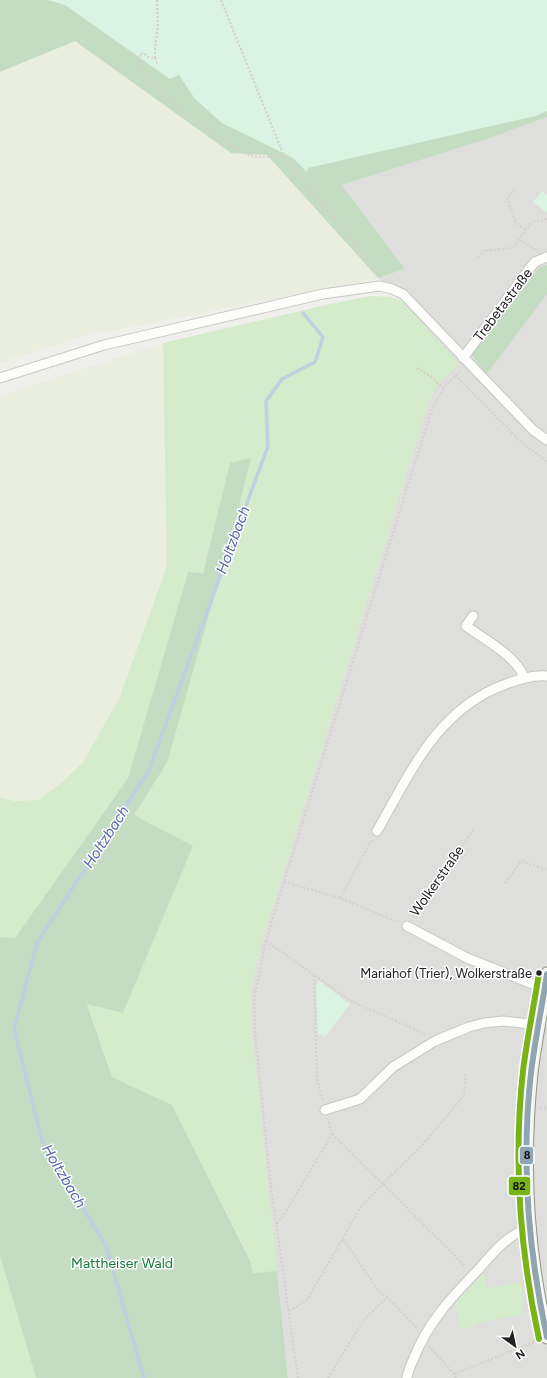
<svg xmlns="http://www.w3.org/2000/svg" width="547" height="1378" viewBox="0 0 547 1378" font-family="Figtree,sans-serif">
<rect width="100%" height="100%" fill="#efefeb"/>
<path fill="#dededc" d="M547 117V1378H288L251 1025V988L259 951 427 406 435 387 444 377 402 300 378 278 405 269 342 185 490 138Z"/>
<path fill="#eaeedf" d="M75 40 231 153 267 155 378 278 112 331 95 332 0 363V72Z
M163 343 167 467V566L119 699 83 762 61 783 38 800 15 801 0 798V396Z"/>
<path fill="#d4ebcc" d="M371 296 390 297 402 300 459 364 435 387 427 406 259 951 251 988V1025L277 1271 253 1274 250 1259 172 1105 112 1077 87 1003 123 1012 193 846 134 815 167 763 230 464 203 573 188 572 128 778 15 938 0 937V798L15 801 38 800 61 783 83 762 119 699 167 566 163 343 330 304Z
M0 1256 36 1378H0Z
M484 1272 487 1288 521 1282 523 1315 475 1323V1326L461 1329 455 1303Z"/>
<path fill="#c4dcc2" d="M0 0H547V117L490 138 342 185 405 269 378 278 267 155 231 153 75 41 0 72Z
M547 265V294L486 375 472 355 540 267Z
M251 458 233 530 167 763 134 815 193 846 123 1013 87 1004 112 1077 172 1105 250 1260 253 1273 277 1271 288 1378H36L0 1256V937L15 938 128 778 188 572 203 573 230 463Z"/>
<path fill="#dbf3e2" d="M48 0H547V111L535 116 308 168 307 172 293 158 222 123 195 99 179 75 170 79 65 5Z
M542 191 547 195V213L533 202Z
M319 981 350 1004 325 1037 318 1033 316 987Z"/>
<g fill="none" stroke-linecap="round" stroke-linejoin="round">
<path stroke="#c1d0e0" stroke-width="3.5" d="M144 1378 106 1246 42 1141 14 1029 37 943 149 770 268 446 266 401 282 379 315 362 323 337 303 313"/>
<defs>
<path id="street" d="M463 358 529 269 535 262 547 257
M0 378 104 345 323 294 379 286 392 289 403 294 533 430 547 440
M473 616 466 626C484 639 516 656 524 677
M377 831C411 772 437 709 506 684 520 679 532 675 547 676
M407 926 467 958 530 983 545 986
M325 1110 360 1099 393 1067 435 1041 469 1027 484 1023 504 1021 538 1025
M407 1378C408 1371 411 1364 414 1358 428 1322 452 1297 478 1270 492 1254 508 1234 529 1228"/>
<path id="secondary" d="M547 974C542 1007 535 1040 531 1073 522 1161 526 1251 547 1337"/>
</defs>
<use href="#street" stroke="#c6c6c4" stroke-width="11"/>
<use href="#secondary" stroke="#919983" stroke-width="15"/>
<path stroke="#d7cfca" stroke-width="2" stroke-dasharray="2 2" stroke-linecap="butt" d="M157 0 158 26 155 46V58L148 57 144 53 140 54C139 63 140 70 145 77 158 95 232 152 253 156 263 158 274 156 284 156
M221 0 284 156 379 275V277
M155 58 158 65
M515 188 507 199 516 223 526 230
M520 240 537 251
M478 258 483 251 513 248 532 222 547 219
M417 368 433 378 443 388
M455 375 519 440 547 462
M284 882 340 898 398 922
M505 883 521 861 547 870
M340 898 372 840
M413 917 473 830
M266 941 351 1001 425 1034
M314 975 317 1079 323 1101
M540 1108 547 1107
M332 1134 383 1184 466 1267
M277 1224 287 1210 332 1134 328 1119
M387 1297 417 1328
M289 1311 307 1300 362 1205 425 1142 464 1095 466 1073
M429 1346 454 1374 456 1378
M454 1374 537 1341
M298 1378 270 1179 255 1032 254 999 266 941 284 882 430 415C437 397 446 383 462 370
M328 1378 358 1329 366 1318 387 1297 379 1291 343 1239"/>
<use href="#street" stroke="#fdfdfc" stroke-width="9"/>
<use href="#secondary" stroke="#f2f3ed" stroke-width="13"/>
<defs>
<path id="bus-1" d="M547 974C542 1007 535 1039 531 1073 521 1161 528 1250 547 1337"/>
<path id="bus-2" d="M539 973C534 1006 527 1038 523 1071 513 1161 520 1251 539 1339"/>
</defs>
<use href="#bus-1" stroke="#fff" stroke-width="9"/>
<use href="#bus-2" stroke="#fff" stroke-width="9"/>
<use href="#bus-1" stroke="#90a4b2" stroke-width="6"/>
<use href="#bus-2" stroke="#78b317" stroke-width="6"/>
</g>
<circle fill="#212121" stroke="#fff" stroke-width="1.5" cx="539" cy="973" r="3.5"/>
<g text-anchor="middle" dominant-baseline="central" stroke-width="3" stroke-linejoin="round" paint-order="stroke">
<g font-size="13" fill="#212121" stroke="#fff" text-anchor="end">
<text x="532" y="973">Mariahof (Trier), Wolkerstraße</text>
</g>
<g font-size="14" fill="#212121" stroke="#fff">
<text transform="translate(503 305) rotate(-53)">Trebetastraße</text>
<text transform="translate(437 881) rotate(-55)">Wolkerstraße</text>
</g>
<g font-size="14" fill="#147b3a" stroke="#fff">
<text x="122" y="1263">Mattheiser Wald</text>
</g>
<g font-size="15" font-style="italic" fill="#5366ab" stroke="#fff">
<text transform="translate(233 540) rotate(-70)">Holtzbach</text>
<text transform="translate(106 837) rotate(-57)">Holtzbach</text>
<text transform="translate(64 1176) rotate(59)">Holtzbach</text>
</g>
</g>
<g stroke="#fff" stroke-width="1.5">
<rect x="519" y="1146" width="15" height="19" rx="4" fill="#90a4b2"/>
<rect x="508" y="1176" width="23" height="20" rx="4" fill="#78b317"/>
</g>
<g font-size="11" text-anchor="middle" font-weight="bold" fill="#111">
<text x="527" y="1159">8</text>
<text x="519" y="1190">82</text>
</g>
<g transform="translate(515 1346) rotate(147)" stroke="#ffffff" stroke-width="3" paint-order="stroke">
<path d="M0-3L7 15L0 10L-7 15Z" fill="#212121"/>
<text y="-6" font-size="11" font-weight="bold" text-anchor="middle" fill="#212121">N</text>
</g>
</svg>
